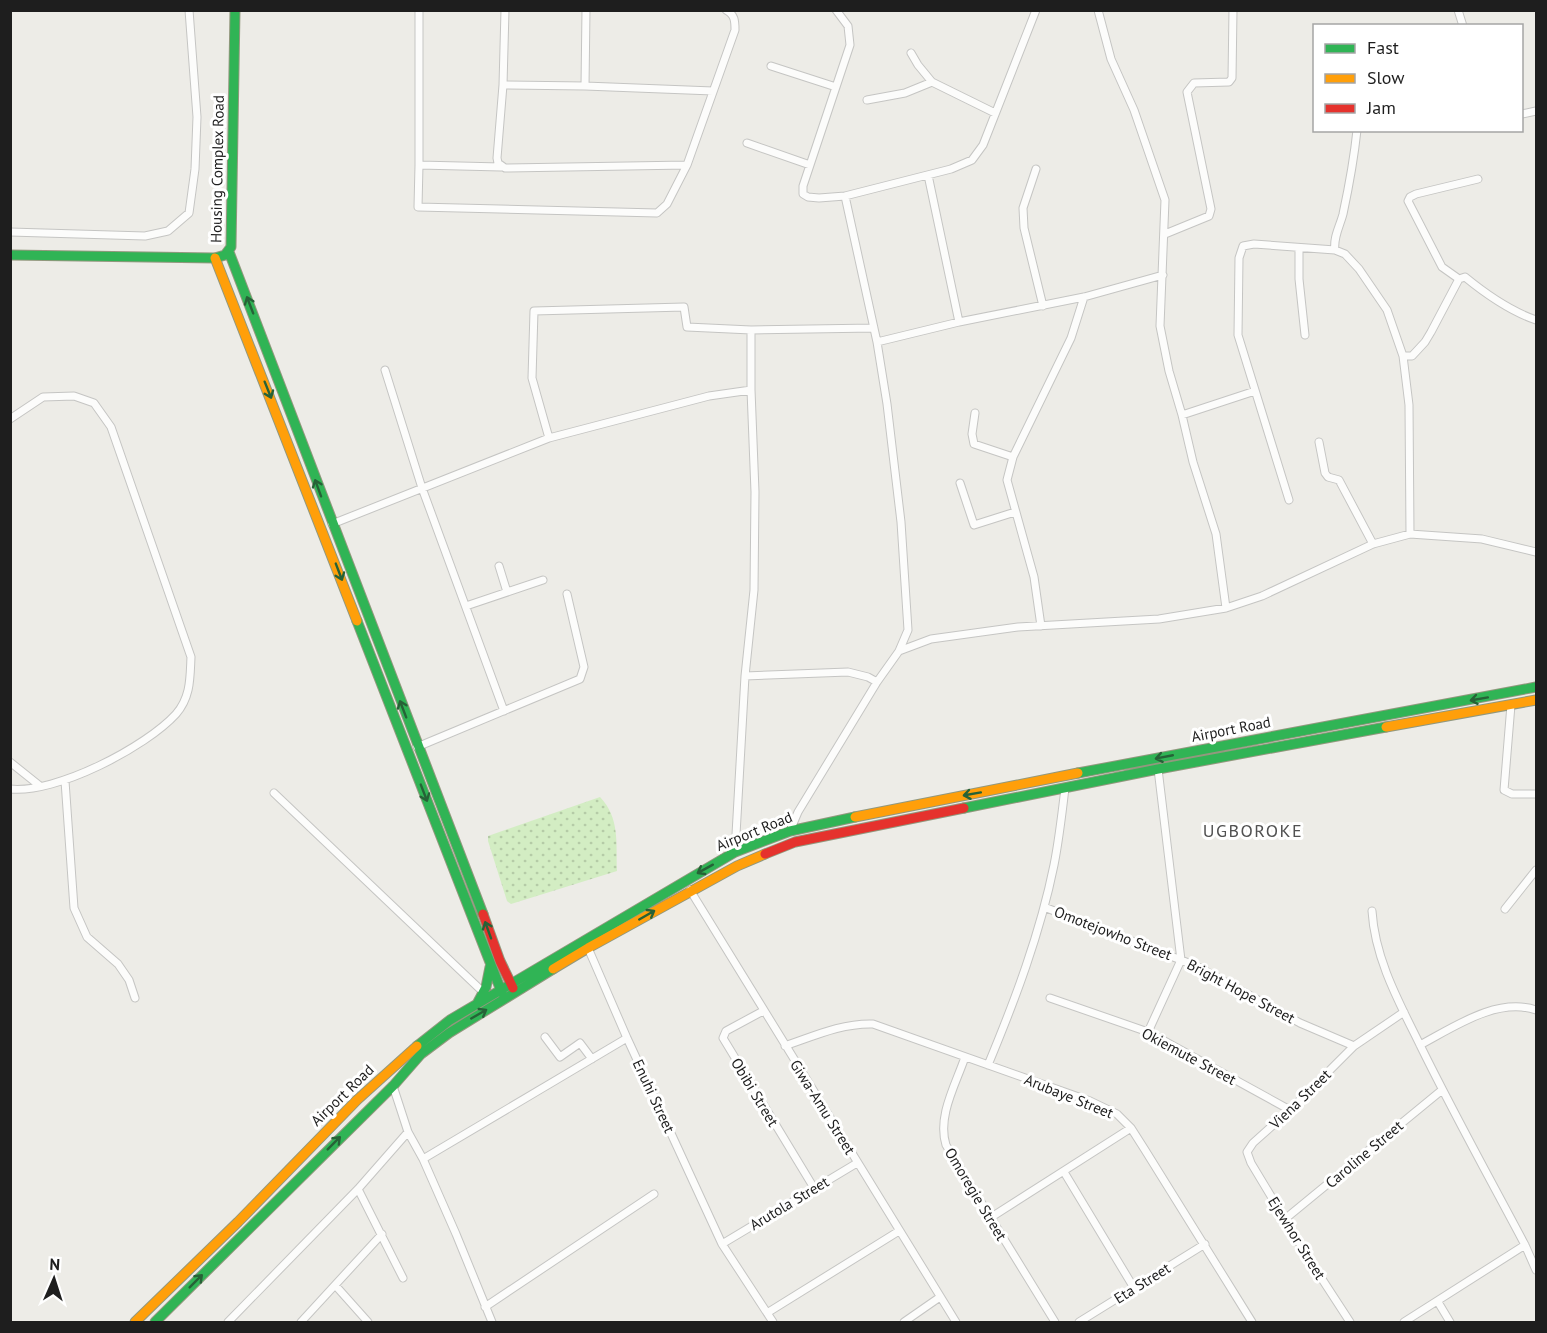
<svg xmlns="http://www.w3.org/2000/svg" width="1547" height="1333" viewBox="0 0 1547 1333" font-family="'PT Sans',sans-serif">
<defs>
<pattern id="grass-dots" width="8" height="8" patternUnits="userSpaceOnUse" patternTransform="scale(1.5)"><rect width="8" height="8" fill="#d3edc3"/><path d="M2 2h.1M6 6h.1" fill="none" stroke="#b5cba7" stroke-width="1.8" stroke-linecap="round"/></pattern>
</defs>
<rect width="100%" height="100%" fill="#edece7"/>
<path fill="url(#grass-dots)" d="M600 797C620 818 616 843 617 871L511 904 507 901 488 841V836Z"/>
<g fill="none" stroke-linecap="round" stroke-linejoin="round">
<defs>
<path id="street" d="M505 10 503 85 497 158 498 163 505 168 687 165 735 30C735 21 735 15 726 10
M836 10 848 26 850 45 803 186V194L808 197 819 198 845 196 951 169 972 160 983 145 1036 10
M1098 10 1111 59 1134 110 1165 200 1160 326 1169 371 1182 415 1193 462 1216 534 1226 608
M1458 10 1463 26
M911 53 918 65 932 82
M771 66 836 87
M503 85 585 86 586 10
M585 86 713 91
M867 100 905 93 932 82 995 113
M1522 114 1536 111
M1357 130C1354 159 1349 186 1343 214 1340 226 1333 237 1335 250L1345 254 1359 269 1387 310 1403 356 1409 405 1410 534
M747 143 810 165
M419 165V10
M501 167 419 165 418 207 657 213 667 204 687 165
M1036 169 1023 208 1024 228 1043 306
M928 175 959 322
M1478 179 1416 194 1410 197 1408 201 1442 267 1459 279 1465 277C1487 295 1510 311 1536 320
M845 196 877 342 887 404 901 522 908 630 899 651
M10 232 145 236 168 231 189 213 195 169 197 117 189 10
M1165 234 1209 216 1211 209 1187 92 1194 83 1229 82 1232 78 1233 10
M1299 248V279L1305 335
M877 342 959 322 1084 297 1163 275
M1403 356H1412L1425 342 1431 332 1459 279
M385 370 422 488 504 711
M975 413 972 434 974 444 1013 457
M1182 415 1255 391
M10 419 43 397 74 396 94 403 111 427 191 657C190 677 191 697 176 714 146 747 56 794 10 789
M549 438 532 378 534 311 684 307 687 327 751 330 874 328
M1319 442 1325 473 1328 477 1339 480 1373 544
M960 483 974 525 1015 512
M1289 500 1238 335 1239 258 1243 246 1254 244 1335 250
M332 524 549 438 709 396 751 390
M499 566 507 592
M466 606 543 580
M1041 626 1034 577 1007 480 1013 457 1071 338 1084 297
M745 676 848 672 868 677 877 682
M1511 705 1504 790 1512 794H1536
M417 747 580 679 584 667 567 594
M10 762 40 786
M1158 769 1181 960 1198 967 1300 1023 1354 1046 1404 1012
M65 781 74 908 87 937 118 964 129 980 135 998
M274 793 483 992
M790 831 798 812 877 682 899 651 931 639 1018 627 1159 619 1226 608 1262 596 1373 544 1410 534 1482 539 1536 552
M735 852 745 676 754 590 755 492 751 390V330
M690 890 956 1322
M1044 907 1181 960 1148 1032
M1505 909 1536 870
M1372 911C1375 960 1400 1004 1421 1047 1454 1114 1490 1179 1525 1245L1536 1270
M588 948 627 1038 722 1244 773 1322
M1050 998 1148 1032 1290 1110
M763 1011 726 1031 723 1038 814 1188
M545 1037 560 1057 580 1043 592 1059
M1420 1045C1454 1027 1497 997 1536 1010
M785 1046C814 1036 842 1023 873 1024L1090 1101 1117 1114 1131 1128 1145 1150 1252 1322
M965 1057C956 1084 937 1116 946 1145L1055 1322
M988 1065C1015 1000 1040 934 1054 865 1059 840 1062 814 1065 788
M393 1086 408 1132 423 1159 456 1234 492 1322
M423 1159 627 1038
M1064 1172 1134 1288
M358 1189 403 1278
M990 1218 1131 1128
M1285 1219 1442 1090
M722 1244 857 1163
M335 1285 368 1322
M1438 1302 1450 1322
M485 1307 654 1194
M767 1313 899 1231
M228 1322 358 1189 408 1132
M301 1322 382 1234
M904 1322 940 1297
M1079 1322 1205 1244
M1350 1322 1307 1256 1251 1163 1247 1152 1253 1143 1290 1110 1354 1046
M1404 1322 1525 1245"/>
<path id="fast" d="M229 252 483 914
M10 255 215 258 225 255 231 247 235 10
M357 621 502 993
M1078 773 1536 687
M964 808 1158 769 1386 727
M478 1002 486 987 490 967
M417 1046 450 1020 735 852 790 831 855 817
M155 1322 393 1086 421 1054 449 1033 553 969"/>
<path id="slow" d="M215 258 357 621
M1386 727 1536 700
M855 817 1078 773
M553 969 588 948 737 866 765 854
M135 1322 238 1222 357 1100 417 1046"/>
<path id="jam" d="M765 854 795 842 964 808
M483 914 500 961 513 988"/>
</defs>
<use href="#street" stroke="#c5c5c3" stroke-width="9"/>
<use href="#fast" stroke="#92987e" stroke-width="11"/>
<use href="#slow" stroke="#92987e" stroke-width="11"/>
<use href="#jam" stroke="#92987e" stroke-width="11"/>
<use href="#street" stroke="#fcfcfb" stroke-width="7"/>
<use href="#fast" stroke="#30b455" stroke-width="9"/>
<use href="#slow" stroke="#ff9f0a" stroke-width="9"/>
<use href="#jam" stroke="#e5322d" stroke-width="9"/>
</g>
<defs><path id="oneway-shaft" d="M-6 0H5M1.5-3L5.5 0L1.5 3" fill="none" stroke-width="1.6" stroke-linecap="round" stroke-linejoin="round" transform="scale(1.5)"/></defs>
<g stroke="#266237">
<use href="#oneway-shaft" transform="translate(250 305) rotate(-111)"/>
<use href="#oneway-shaft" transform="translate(268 390) rotate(68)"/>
<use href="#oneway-shaft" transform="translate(318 488) rotate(-110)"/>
<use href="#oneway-shaft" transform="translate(339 572) rotate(69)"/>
<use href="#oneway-shaft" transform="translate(1479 699) rotate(170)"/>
<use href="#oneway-shaft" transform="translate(403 709) rotate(-111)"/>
<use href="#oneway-shaft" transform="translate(1164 757) rotate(169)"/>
<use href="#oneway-shaft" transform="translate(424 793) rotate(69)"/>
<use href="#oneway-shaft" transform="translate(972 794) rotate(170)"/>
<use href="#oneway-shaft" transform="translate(705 869) rotate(151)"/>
<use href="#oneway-shaft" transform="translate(647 915) rotate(-30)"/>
<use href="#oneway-shaft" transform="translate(488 930) rotate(-110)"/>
<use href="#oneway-shaft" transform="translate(479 1014) rotate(-30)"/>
<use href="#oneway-shaft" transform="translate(334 1143) rotate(-45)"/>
<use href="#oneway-shaft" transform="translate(196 1281) rotate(-45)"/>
</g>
<g text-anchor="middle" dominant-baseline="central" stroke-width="6" stroke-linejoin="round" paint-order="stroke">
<g font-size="15" fill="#1e1e1e" stroke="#fff">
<text transform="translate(217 169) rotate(-89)">Housing Complex Road</text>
<text transform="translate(1231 729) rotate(-11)">Airport Road</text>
<text transform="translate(754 831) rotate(-22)">Airport Road</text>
<text transform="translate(1113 933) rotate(21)">Omotejowho Street</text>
<text transform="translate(1241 991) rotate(28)">Bright Hope Street</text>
<text transform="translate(1189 1056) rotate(28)">Okiemute Street</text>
<text transform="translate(755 1092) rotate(59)">Obibi Street</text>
<text transform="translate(342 1095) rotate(-44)">Airport Road</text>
<text transform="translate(654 1096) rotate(65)">Enuhi Street</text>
<text transform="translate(1069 1096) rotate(22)">Arubaye Street</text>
<text transform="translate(1300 1099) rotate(-44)">Viena Street</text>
<text transform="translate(823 1107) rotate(58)">Giwa-Amu Street</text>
<text transform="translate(1364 1154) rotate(-40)">Caroline Street</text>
<text transform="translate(976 1194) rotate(59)">Omoregie Street</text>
<text transform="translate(789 1203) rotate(-31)">Arutola Street</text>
<text transform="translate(1297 1238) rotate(58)">Ejewhor Street</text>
<text transform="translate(1142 1283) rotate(-32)">Eta Street</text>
</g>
<g font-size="18" letter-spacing="1.5" fill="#515151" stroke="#fff">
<text x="1253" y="830">UGBOROKE</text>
</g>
</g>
<rect width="1547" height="1333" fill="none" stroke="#1e1e1e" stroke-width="24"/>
<rect x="1313" y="24" width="210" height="108" fill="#ffffff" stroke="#a5a5a5" stroke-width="1.5"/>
<rect x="1325" y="44" width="30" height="9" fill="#30b455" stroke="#a5a5a5" stroke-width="1.5"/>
<text x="1367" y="54" font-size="18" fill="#1e1e1e">Fast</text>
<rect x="1325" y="74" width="30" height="9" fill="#ff9f0a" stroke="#a5a5a5" stroke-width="1.5"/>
<text x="1367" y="84" font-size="18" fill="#1e1e1e">Slow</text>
<rect x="1325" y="104" width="30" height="9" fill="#e5322d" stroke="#a5a5a5" stroke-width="1.5"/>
<text x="1367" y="114" font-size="18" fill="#1e1e1e">Jam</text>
<g transform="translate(54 1279) rotate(3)" stroke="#ffffff" stroke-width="4.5" paint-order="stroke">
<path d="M0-4.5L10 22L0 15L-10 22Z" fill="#1e1e1e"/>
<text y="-9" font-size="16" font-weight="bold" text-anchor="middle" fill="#1e1e1e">N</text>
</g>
</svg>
